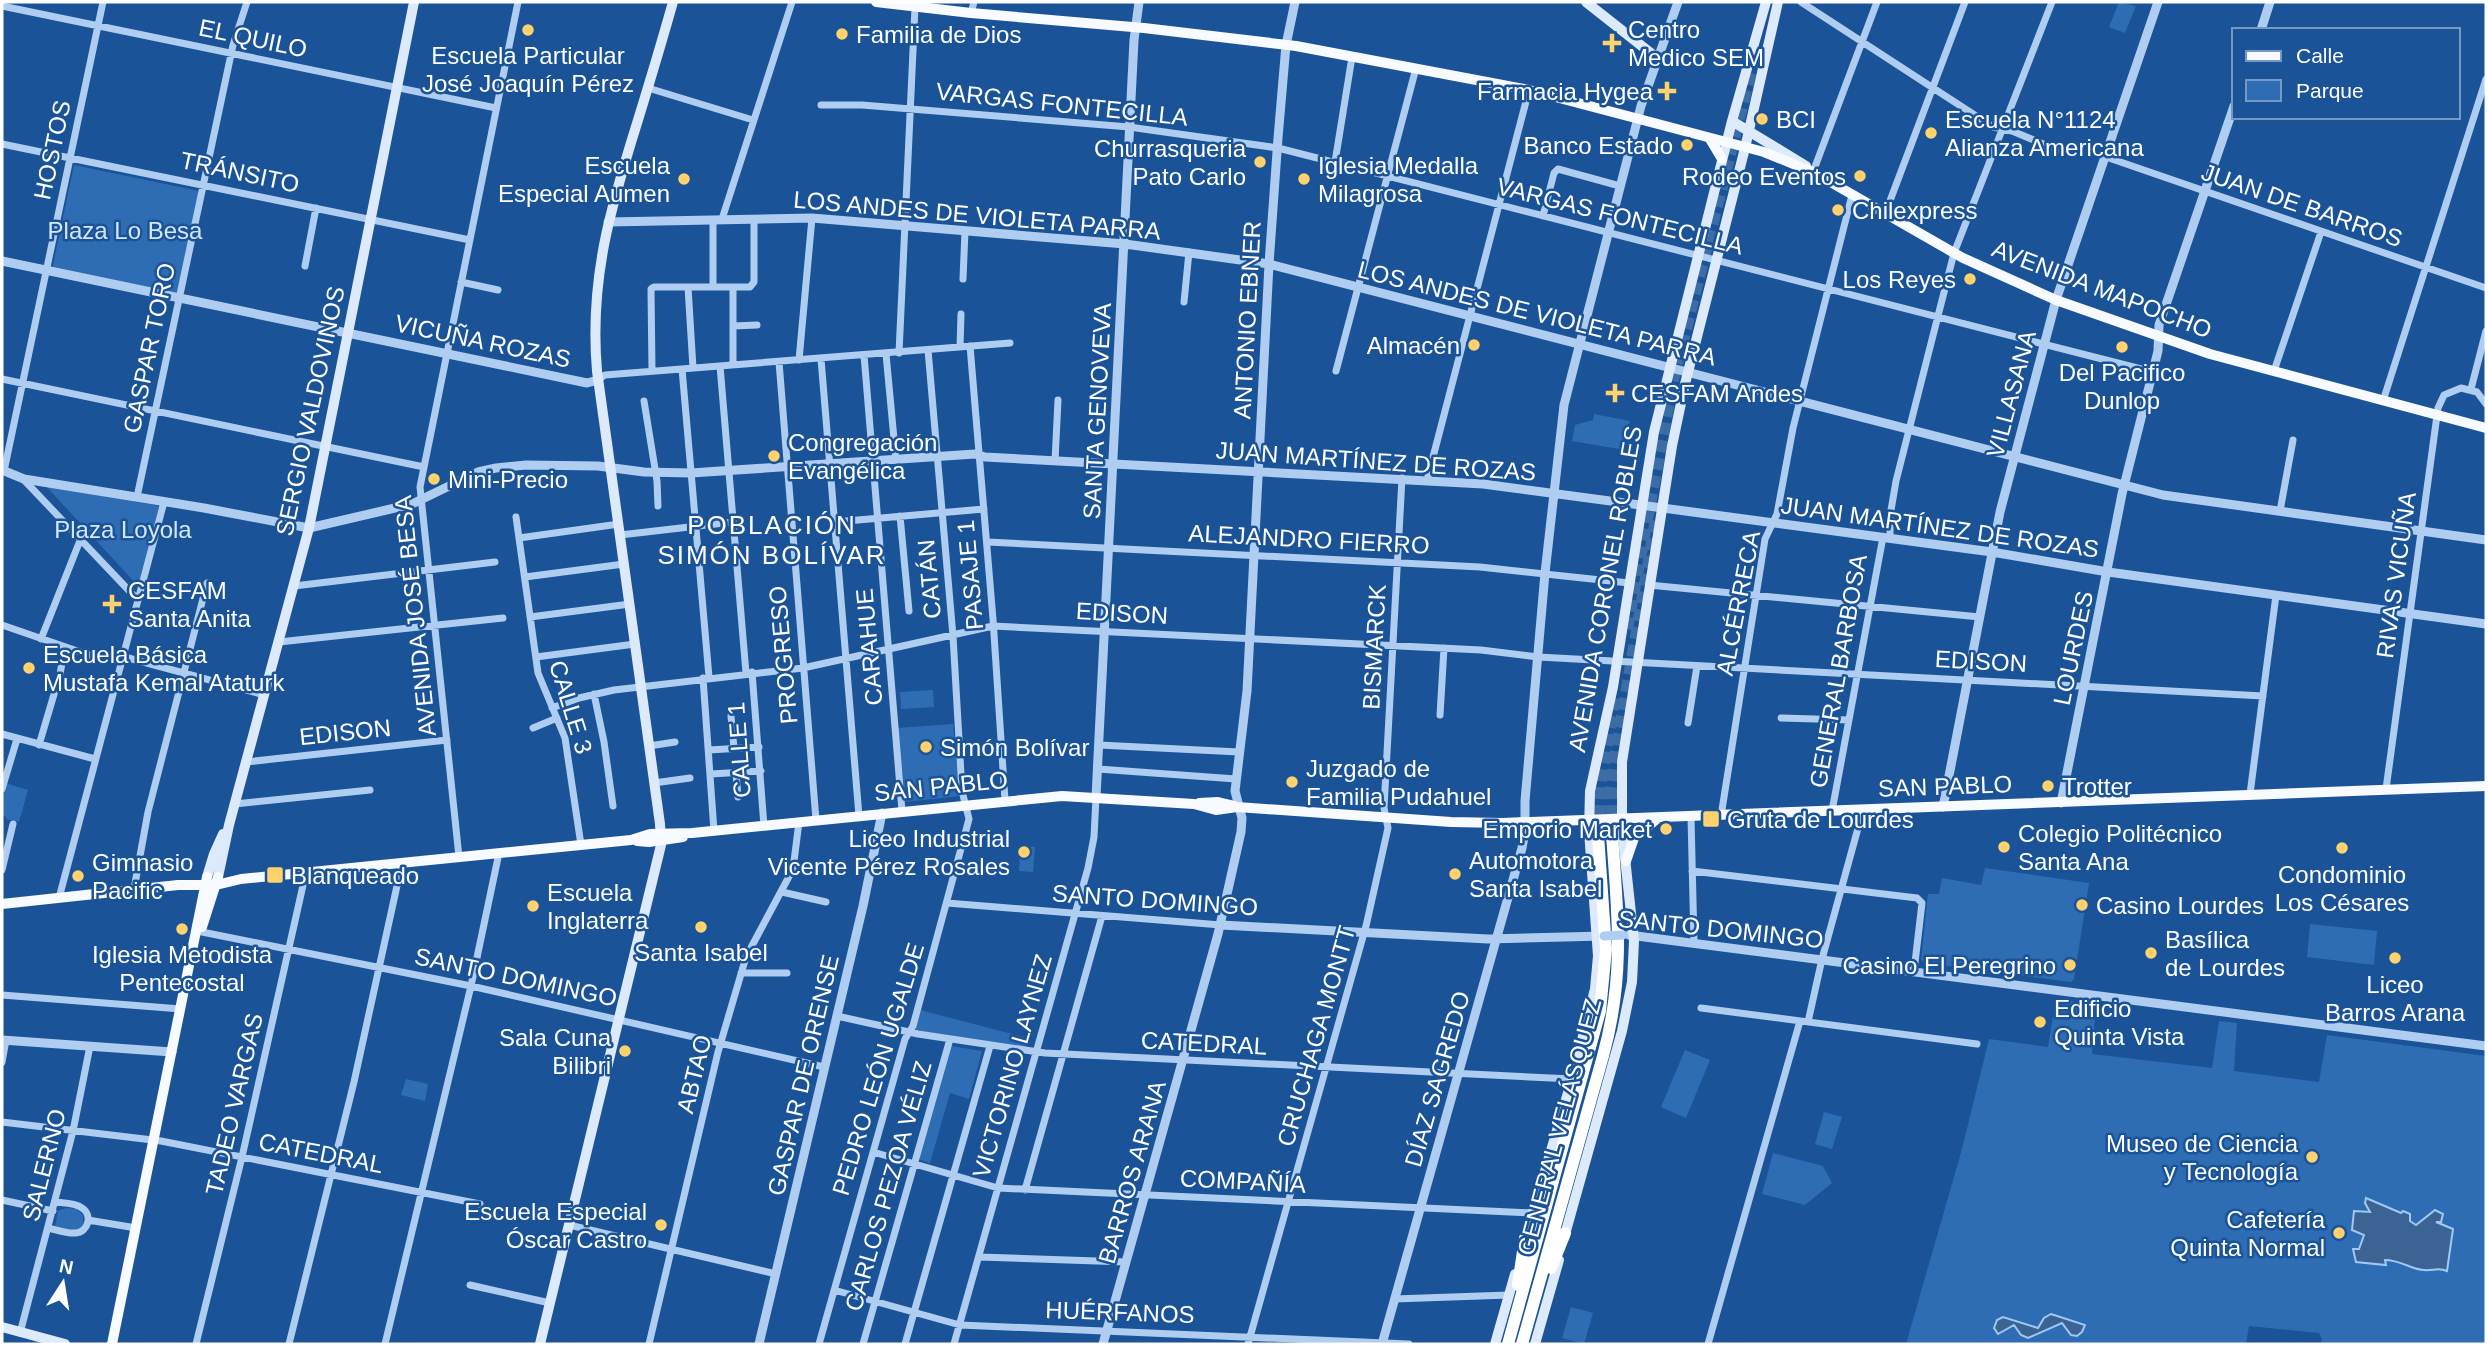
<svg xmlns="http://www.w3.org/2000/svg" width="2488" height="1346" viewBox="0 0 2488 1346" font-family="Helvetica,sans-serif">
<rect width="100%" height="100%" fill="#1a5397"/>
<path fill="#2e6db4" d="M2119 2 2136 6 2125 33 2109 27Z
M74 165 199 191 177 295 52 270Z
M1594 414 1630 421 1625 450 1572 441 1575 425 1593 420Z
M45 485 159 506 139 587Z
M933 690 934 707 901 709 900 692Z
M953 724 960 796 906 802 897 728Z
M5 783 28 790 19 822 6 819V817L2 815V795Z
M1020 846 1035 847 1033 872 1019 871Z
M1985 868 2089 883 2074 979 2071 982 1925 963 1921 960 1928 894H1939L1942 878 1981 885Z
M2310 924 2377 931 2374 965 2307 957Z
M2056 998 2093 1005V1017L2095 1018 2092 1054 2212 1068 2219 1021 2237 1023 2234 1071 2319 1082 2327 1035 2486 1056V1344H2321L2322 1339 2319 1333 2249 1326 2246 1344H1906L1962 1149 1989 1039 2048 1047Z
M920 1010 1028 1038 1025 1048 915 1030Z
M951 1046 982 1051 969 1099 950 1093 930 1163 918 1159Z
M1685 1050 1710 1060 1686 1118 1661 1107Z
M406 1079 428 1084 425 1101 401 1095Z
M1824 1112 1842 1117 1832 1149 1815 1144Z
M1773 1153 1823 1166 1832 1183 1805 1205 1762 1194Z
M66 1208 76 1209 83 1215V1227C72 1232 65 1231 55 1226L58 1211Z
M1571 1307 1593 1313 1584 1344 1562 1338Z"/>
<path fill="#3b6394" stroke="#a1c8f2" stroke-width="2" d="M2366 1198 2401 1213 2403 1211 2410 1214V1221L2416 1225 2435 1210 2443 1214 2441 1222H2436L2453 1229 2447 1271C2438 1267 2433 1271 2424 1270 2412 1270 2401 1260 2385 1260L2386 1265 2356 1262 2353 1249H2359L2364 1235 2352 1230 2354 1211 2370 1212 2365 1203Z
M2051 1314 2085 1325 2082 1332 2077 1336 2071 1335 2062 1323 2028 1338 2021 1335 2014 1325 1998 1334 1994 1328 1997 1320 2003 1317 2038 1328 2044 1318Z"/>
<g fill="none" stroke-linecap="round" stroke-linejoin="round">
<path stroke="#3c6da7" stroke-width="12" stroke-dasharray="12 6" stroke-linecap="butt" d="M1627 629 1673 380 1753 63
M1598 835 1601 781 1615 695
M1612 835 1611 789 1615 757 1656 520"/>
<path stroke="#aecdf0" stroke-width="7" d="M1801 2 1993 127 2012 131 2060 151
M2 6 496 108
M971 13 974 2
M648 88 753 120
M821 105H862L1129 127 1278 148 2153 372
M2 144 470 240
M2106 157 2486 288
M1335 162 1352 57
M1813 172 1877 2
M1885 214 1965 2
M1543 216 1554 173 1558 169 1620 186
M722 219 792 2
M713 220V287
M305 266 316 208
M963 279 965 231
M461 282 498 290
M688 287 693 368
M733 287V365
M1184 302 1189 252
M733 326 757 325
M970 346 993 619 1005 800
M960 347 961 314
M899 353 915 7
M886 354 896 460
M864 355 902 811
M821 359 859 816
M799 360 812 218
M779 362 816 820
M720 366 746 673
M682 369 709 677
M652 371 651 289 654 287H750L754 282V219
M1336 371 1416 68
M2274 371 2321 232
M2 379 424 467
M598 380 605 375 1010 343
M2471 389 2486 331
M644 401 657 481 658 506
M2383 401 2486 79
M1055 461 1058 400
M4 471 103 2
M24 480 137 599
M1427 480 1529 90
M137 497 233 45 247 2
M2280 511 2293 440
M900 516 909 611
M516 517 538 673 565 738 581 845
M835 522 984 509
M620 535 733 522
M519 538 619 524
M1890 538V516L1896 481 1954 253 2052 2
M987 542 1480 567 1629 583
M525 577 624 564
M1649 585 1980 617
M294 586 495 562
M530 617 630 604
M2 625 89 655 104 658 121 656 265 695
M41 639 81 538
M279 642 503 618
M536 657 635 644
M752 672 764 826
M703 678 714 831
M594 694 604 742 613 806
M552 708 579 698 614 690 803 668 993 626 1481 650 1538 657 2263 696
M1440 715 1444 648
M731 716 734 748
M1781 718 1849 720
M1688 723 1697 666
M533 728 557 718
M2 734 95 759
M39 745 60 674 65 647
M1099 745 1239 752
M649 746 675 742
M709 750 759 747
M246 762 447 740
M1098 769 1236 779
M736 773 738 797
M711 774 761 771
M654 783 690 778
M2 789 17 739
M2386 789 2438 408 2444 395 2461 388 2477 392 2486 404
M2250 794 2276 595
M235 804 370 790
M1832 811 1883 537
M1721 816 1765 539 1777 514 1793 428 1852 195
M1691 817 1694 942
M459 857 420 487 518 2
M2 870 13 824
M1692 871 1917 898 1922 903 1914 971
M134 889 148 812 207 583
M782 892 826 902
M59 898 164 502
M947 903 1221 925
M197 931 471 986 824 1067
M741 973H787
M2 995 181 1009
M1701 1008 1977 1044
M837 1016 918 1034 1045 1053 1572 1079
M1808 1022 1822 959 1863 810
M2 1062 6 1040
M2 1122 161 1141 480 1204
M873 1152 998 1188 1532 1213
M1025 1190 1102 916
M2 1200 53 1211
M88 1220 136 1228
M569 1225 776 1274
M48 1228C57 1230 67 1234 76 1233 88 1232 93 1215 82 1208 76 1203 63 1203 55 1202
M979 1257 1126 1262
M470 1285 550 1303
M834 1290 960 1325 1409 1344
M1394 1299 1509 1295
M20 1333 73 1131 90 1046
M196 1344 242 1157 306 872
M289 1344 354 1082 402 863
M385 1344 471 986 499 853
M649 1344 718 1052 746 957 793 869 799 822
M819 1344 905 1039 913 1026 969 819 962 791 953 636 928 350
M863 1344 950 1039
M905 1344 990 1046
M954 1344 1088 868 1094 837 1096 797
M1248 1344 1366 926 1388 828 1384 808 1402 478
M1708 1344 1800 1021"/>
<path stroke="#aecdf0" stroke-width="9" d="M2261 30 2270 2
M608 222 812 218 1125 244 1269 264 2163 495 2486 540
M2 261 587 383 598 380
M2 470 24 479 204 508 309 528 412 504 478 472 496 468 526 465 598 466 644 472 691 473 975 454 985 457 1483 484 1992 552 2108 572 2486 624
M1096 797 1134 40 1139 2
M2061 803 2122 494 2158 351 2159 325 2234 106
M1943 807 2000 512 2056 300 2158 2
M1221 925 1488 939 1604 936
M1629 935 2486 1046
M2 1040 172 1052
M759 1344 863 906 882 813
M1103 1344 1218 934 1241 832 1242 818 1235 791 1247 691 1269 264 1278 138 1286 45 1295 2
M1382 1344 1522 848 1525 831V801L1545 573 1564 405 1641 106 1678 2"/>
<path stroke="#dceafb" stroke-width="10" d="M1586 2 1657 58
M1732 121 1806 166
M207 877 214 854 223 834
M218 877 229 825 309 528 414 2
M1564 1238 1622 1031 1632 982 1634 941 1622 830V762L1672 446 1685 384 1745 148 1778 2
M1524 1243 1572 1079 1595 989 1598 956 1589 831 1590 791 1613 687 1654 432 1732 121 1766 2
M2 1327 65 1344
M540 1344 661 845 660 824 597 371C589 279 611 206 638 120 650 81 662 41 673 2
M1495 1344 1515 1274
M1535 1344 1559 1260"/>
<path stroke="#f7faff" stroke-width="10" d="M876 2 971 13 1144 28 1296 46 1529 90 1764 152 1813 172 1963 258 2056 300 2210 354 2486 428
M1710 139 1722 159
M1199 803 1218 802 1235 806
M637 841 649 842 683 837
M1626 861 1634 838 1658 818
M2 904 178 885H216L241 879 631 840 650 834 692 833 1062 796 1194 804 1216 810 1237 807 1451 822 1502 823 2486 786
M202 927 218 877
M112 1344 207 877"/>
<path stroke="#fff" stroke-width="12" d="M1551 1268 1565 1233
M1518 1285 1525 1238
M1508 1344 1600 1011 1606 949 1598 835
M1522 1344 1603 1056C1625 976 1618 916 1612 835"/>
<path stroke="#aecdf0" stroke-width="9" d="M1604 936 1623 935"/>
</g>
<g fill="#ffd26d" stroke="#1a5397" stroke-width="2.5">
<circle cx="528" cy="30" r="7"/>
<circle cx="842" cy="34" r="7"/>
<path d="M1608.5 32.5h7v7h7v7h-7v7h-7v-7h-7v-7h7z"/>
<path d="M1663.5 80.5h7v7h7v7h-7v7h-7v-7h-7v-7h7z"/>
<circle cx="1762" cy="119" r="7"/>
<circle cx="1931" cy="133" r="7"/>
<circle cx="1687" cy="145" r="7"/>
<circle cx="1260" cy="162" r="7"/>
<circle cx="1860" cy="176" r="7"/>
<circle cx="684" cy="179" r="7"/>
<circle cx="1304" cy="179" r="7"/>
<circle cx="1838" cy="210" r="7"/>
<circle cx="1970" cy="279" r="7"/>
<circle cx="1474" cy="345" r="7"/>
<circle cx="2122" cy="347" r="7"/>
<path d="M1611.5 382.5h7v7h7v7h-7v7h-7v-7h-7v-7h7z"/>
<circle cx="774" cy="456" r="7"/>
<circle cx="434" cy="479" r="7"/>
<path d="M108.5 593.5h7v7h7v7h-7v7h-7v-7h-7v-7h7z"/>
<circle cx="29" cy="668" r="7"/>
<circle cx="926" cy="747" r="7"/>
<circle cx="1292" cy="782" r="7"/>
<circle cx="2048" cy="786" r="7"/>
<rect x="1702" y="810" width="18" height="18" rx="3.5"/>
<circle cx="1666" cy="829" r="7"/>
<circle cx="2004" cy="847" r="7"/>
<circle cx="2342" cy="848" r="7"/>
<circle cx="1024" cy="852" r="7"/>
<circle cx="1455" cy="874" r="7"/>
<rect x="266" y="866" width="18" height="18" rx="3.5"/>
<circle cx="78" cy="876" r="7"/>
<circle cx="2082" cy="905" r="7"/>
<circle cx="533" cy="906" r="7"/>
<circle cx="701" cy="927" r="7"/>
<circle cx="182" cy="929" r="7"/>
<circle cx="2151" cy="953" r="7"/>
<circle cx="2395" cy="958" r="7"/>
<circle cx="2070" cy="965" r="7"/>
<circle cx="2040" cy="1022" r="7"/>
<circle cx="625" cy="1051" r="7"/>
<circle cx="2312" cy="1157" r="7"/>
<circle cx="661" cy="1225" r="7"/>
<circle cx="2339" cy="1233" r="7"/>
</g>
<g text-anchor="middle" dominant-baseline="central" stroke-width="5" stroke-linejoin="round" paint-order="stroke">
<g font-size="24" fill="#fff" stroke="#1a5397" text-anchor="start">
<text x="1628" y="29">Centro<tspan x="1628" dy="28">Medico SEM</tspan></text>
<text x="856" y="34">Familia de Dios</text>
<text x="528" y="55" text-anchor="middle">Escuela Particular<tspan x="528" dy="28">José Joaquín Pérez</tspan></text>
<text x="1653" y="91" text-anchor="end">Farmacia Hygea</text>
<text x="1776" y="119">BCI</text>
<text x="1945" y="119">Escuela N°1124<tspan x="1945" dy="28">Alianza Americana</tspan></text>
<text x="1673" y="145" text-anchor="end">Banco Estado</text>
<text x="1246" y="148" text-anchor="end">Churrasqueria<tspan x="1246" dy="28">Pato Carlo</tspan></text>
<text x="670" y="165" text-anchor="end">Escuela<tspan x="670" dy="28">Especial Aumen</tspan></text>
<text x="1318" y="165">Iglesia Medalla<tspan x="1318" dy="28">Milagrosa</tspan></text>
<text x="1846" y="176" text-anchor="end">Rodeo Eventos</text>
<text x="1852" y="210">Chilexpress</text>
<text x="1956" y="279" text-anchor="end">Los Reyes</text>
<text x="1460" y="345" text-anchor="end">Almacén</text>
<text x="2122" y="372" text-anchor="middle">Del Pacifico<tspan x="2122" dy="28">Dunlop</tspan></text>
<text x="1631" y="393">CESFAM Andes</text>
<text x="788" y="442">Congregación<tspan x="788" dy="28">Evangélica</tspan></text>
<text x="448" y="479">Mini-Precio</text>
<text x="128" y="590">CESFAM<tspan x="128" dy="28">Santa Anita</tspan></text>
<text x="43" y="654">Escuela Básica<tspan x="43" dy="28">Mustafa Kemal Ataturk</tspan></text>
<text x="940" y="747">Simón Bolívar</text>
<text x="1306" y="768">Juzgado de<tspan x="1306" dy="28">Familia Pudahuel</tspan></text>
<text x="2062" y="786">Trotter</text>
<text x="1727" y="819">Gruta de Lourdes</text>
<text x="1652" y="829" text-anchor="end">Emporio Market</text>
<text x="2018" y="833">Colegio Politécnico<tspan x="2018" dy="28">Santa Ana</tspan></text>
<text x="1010" y="838" text-anchor="end">Liceo Industrial<tspan x="1010" dy="28">Vicente Pérez Rosales</tspan></text>
<text x="1469" y="860">Automotora<tspan x="1469" dy="28">Santa Isabel</tspan></text>
<text x="92" y="862">Gimnasio<tspan x="92" dy="28">Pacific</tspan></text>
<text x="2342" y="874" text-anchor="middle">Condominio<tspan x="2342" dy="28">Los Césares</tspan></text>
<text x="291" y="875">Blanqueado</text>
<text x="547" y="892">Escuela<tspan x="547" dy="28">Inglaterra</tspan></text>
<text x="2096" y="905">Casino Lourdes</text>
<text x="2165" y="939">Basílica<tspan x="2165" dy="28">de Lourdes</tspan></text>
<text x="701" y="952" text-anchor="middle">Santa Isabel</text>
<text x="182" y="954" text-anchor="middle">Iglesia Metodista<tspan x="182" dy="28">Pentecostal</tspan></text>
<text x="2056" y="965" text-anchor="end">Casino El Peregrino</text>
<text x="2395" y="984" text-anchor="middle">Liceo<tspan x="2395" dy="28">Barros Arana</tspan></text>
<text x="2054" y="1008">Edificio<tspan x="2054" dy="28">Quinta Vista</tspan></text>
<text x="611" y="1037" text-anchor="end">Sala Cuna<tspan x="611" dy="28">Bilibri</tspan></text>
<text x="2298" y="1143" text-anchor="end">Museo de Ciencia<tspan x="2298" dy="28">y Tecnología</tspan></text>
<text x="647" y="1211" text-anchor="end">Escuela Especial<tspan x="647" dy="28">Óscar Castro</tspan></text>
<text x="2325" y="1219" text-anchor="end">Cafetería<tspan x="2325" dy="28">Quinta Normal</tspan></text>
</g>
<g font-size="24" fill="#fff" stroke="#1a5397">
<text transform="translate(253 38) rotate(12)">EL QUILO</text>
<text transform="translate(1062 104) rotate(6)">VARGAS FONTECILLA</text>
<text transform="translate(52 150) rotate(-78)">HOSTOS</text>
<text transform="translate(240 172) rotate(12)">TRÁNSITO</text>
<text transform="translate(2302 205) rotate(19)">JUAN DE BARROS</text>
<text transform="translate(977 215) rotate(5)">LOS ANDES DE VIOLETA PARRA</text>
<text transform="translate(1620 216) rotate(14)">VARGAS FONTECILLA</text>
<text transform="translate(2102 289) rotate(21)">AVENIDA MAPOCHO</text>
<text transform="translate(1537 313) rotate(14)">LOS ANDES DE VIOLETA PARRA</text>
<text transform="translate(1247 320) rotate(-87)">ANTONIO EBNER</text>
<text transform="translate(483 341) rotate(12)">VICUÑA ROZAS</text>
<text transform="translate(149 348) rotate(-78)">GASPAR TORO</text>
<text transform="translate(2011 394) rotate(-75)">VILLASANA</text>
<text transform="translate(310 411) rotate(-78)">SERGIO VALDOVINOS</text>
<text transform="translate(1097 411) rotate(-87)">SANTA GENOVEVA</text>
<text transform="translate(1376 461) rotate(4)">JUAN MARTÍNEZ DE ROZAS</text>
<text transform="translate(1940 527) rotate(8)">JUAN MARTÍNEZ DE ROZAS</text>
<text transform="translate(1309 539) rotate(3)">ALEJANDRO FIERRO</text>
<text transform="translate(970 575) rotate(-95)">PASAJE 1</text>
<text transform="translate(2396 575) rotate(-82)">RIVAS VICUÑA</text>
<text transform="translate(929 579) rotate(-95)">CATÁN</text>
<text transform="translate(1605 589) rotate(-80)">AVENIDA CORONEL ROBLES</text>
<text transform="translate(1738 603) rotate(-79)">ALCÉRRECA</text>
<text transform="translate(1122 613) rotate(3)">EDISON</text>
<text transform="translate(415 616) rotate(-96)">AVENIDA JOSÉ BESA</text>
<text transform="translate(869 647) rotate(-95)">CARAHUE</text>
<text transform="translate(1374 647) rotate(-87)">BISMARCK</text>
<text transform="translate(2073 648) rotate(-78)">LOURDES</text>
<text transform="translate(783 655) rotate(-95)">PROGRESO</text>
<text transform="translate(1981 661) rotate(3)">EDISON</text>
<text transform="translate(1838 671) rotate(-80)">GENERAL BARBOSA</text>
<text transform="translate(571 707) rotate(73)">CALLE 3</text>
<text transform="translate(345 732) rotate(-6)">EDISON</text>
<text transform="translate(739 750) rotate(-94)">CALLE 1</text>
<text transform="translate(941 786) rotate(-6)">SAN PABLO</text>
<text transform="translate(1945 786) rotate(-2)">SAN PABLO</text>
<text transform="translate(1155 900) rotate(4)">SANTO DOMINGO</text>
<text transform="translate(1721 929) rotate(6)">SANTO DOMINGO</text>
<text transform="translate(516 977) rotate(12)">SANTO DOMINGO</text>
<text transform="translate(1316 1036) rotate(-74)">CRUCHAGA MONTT</text>
<text transform="translate(1204 1043) rotate(3)">CATEDRAL</text>
<text transform="translate(1012 1066) rotate(-74)">VICTORINO LAYNEZ</text>
<text transform="translate(878 1069) rotate(-73)">PEDRO LEÓN UGALDE</text>
<text transform="translate(694 1074) rotate(-76)">ABTAO</text>
<text transform="translate(803 1075) rotate(-77)">GASPAR DE ORENSE</text>
<text transform="translate(1437 1079) rotate(-74)">DÍAZ SAGREDO</text>
<text transform="translate(234 1104) rotate(-77)">TADEO VARGAS</text>
<text transform="translate(1559 1127) rotate(-75)">GENERAL VELÁSQUEZ</text>
<text transform="translate(321 1153) rotate(11)">CATEDRAL</text>
<text transform="translate(44 1165) rotate(-76)">SALERNO</text>
<text transform="translate(1132 1172) rotate(-74)">BARROS ARANA</text>
<text transform="translate(1243 1181) rotate(3)">COMPAÑÍA</text>
<text transform="translate(888 1186) rotate(-74)">CARLOS PEZOA VÉLIZ</text>
<text transform="translate(1120 1312) rotate(2)">HUÉRFANOS</text>
</g>
<g font-size="24" fill="#d5e7fb" stroke="#1a5397">
<text x="125" y="230">Plaza Lo Besa</text>
<text x="123" y="529">Plaza Loyola</text>
</g>
<g font-size="26" letter-spacing="2" fill="#fff" stroke="#1a5397">
<text x="772" y="525">POBLACIÓN<tspan x="772" dy="30">SIMÓN BOLÍVAR</tspan></text>
</g>
</g>
<rect width="2488" height="1346" fill="none" stroke="#ffffff" stroke-width="7"/>
<rect x="2232" y="28" width="228" height="91" fill="#1a5397" stroke="#7698c1" stroke-width="2"/>
<rect x="2246" y="51" width="35" height="10" fill="#f7faff" stroke="#7698c1" stroke-width="2"/>
<text x="2296" y="63" font-size="21" fill="#ffffff">Calle</text>
<rect x="2246" y="80" width="35" height="21" fill="#2e6db4" stroke="#7698c1" stroke-width="2"/>
<text x="2296" y="98" font-size="21" fill="#ffffff">Parque</text>
<g transform="translate(63 1283) rotate(12)" stroke="#1a5397" stroke-width="5" paint-order="stroke">
<path d="M0-5L12 26L0 18L-12 26Z" fill="#ffffff"/>
<text y="-10" font-size="19" font-weight="bold" text-anchor="middle" fill="#ffffff">N</text>
</g>
</svg>
